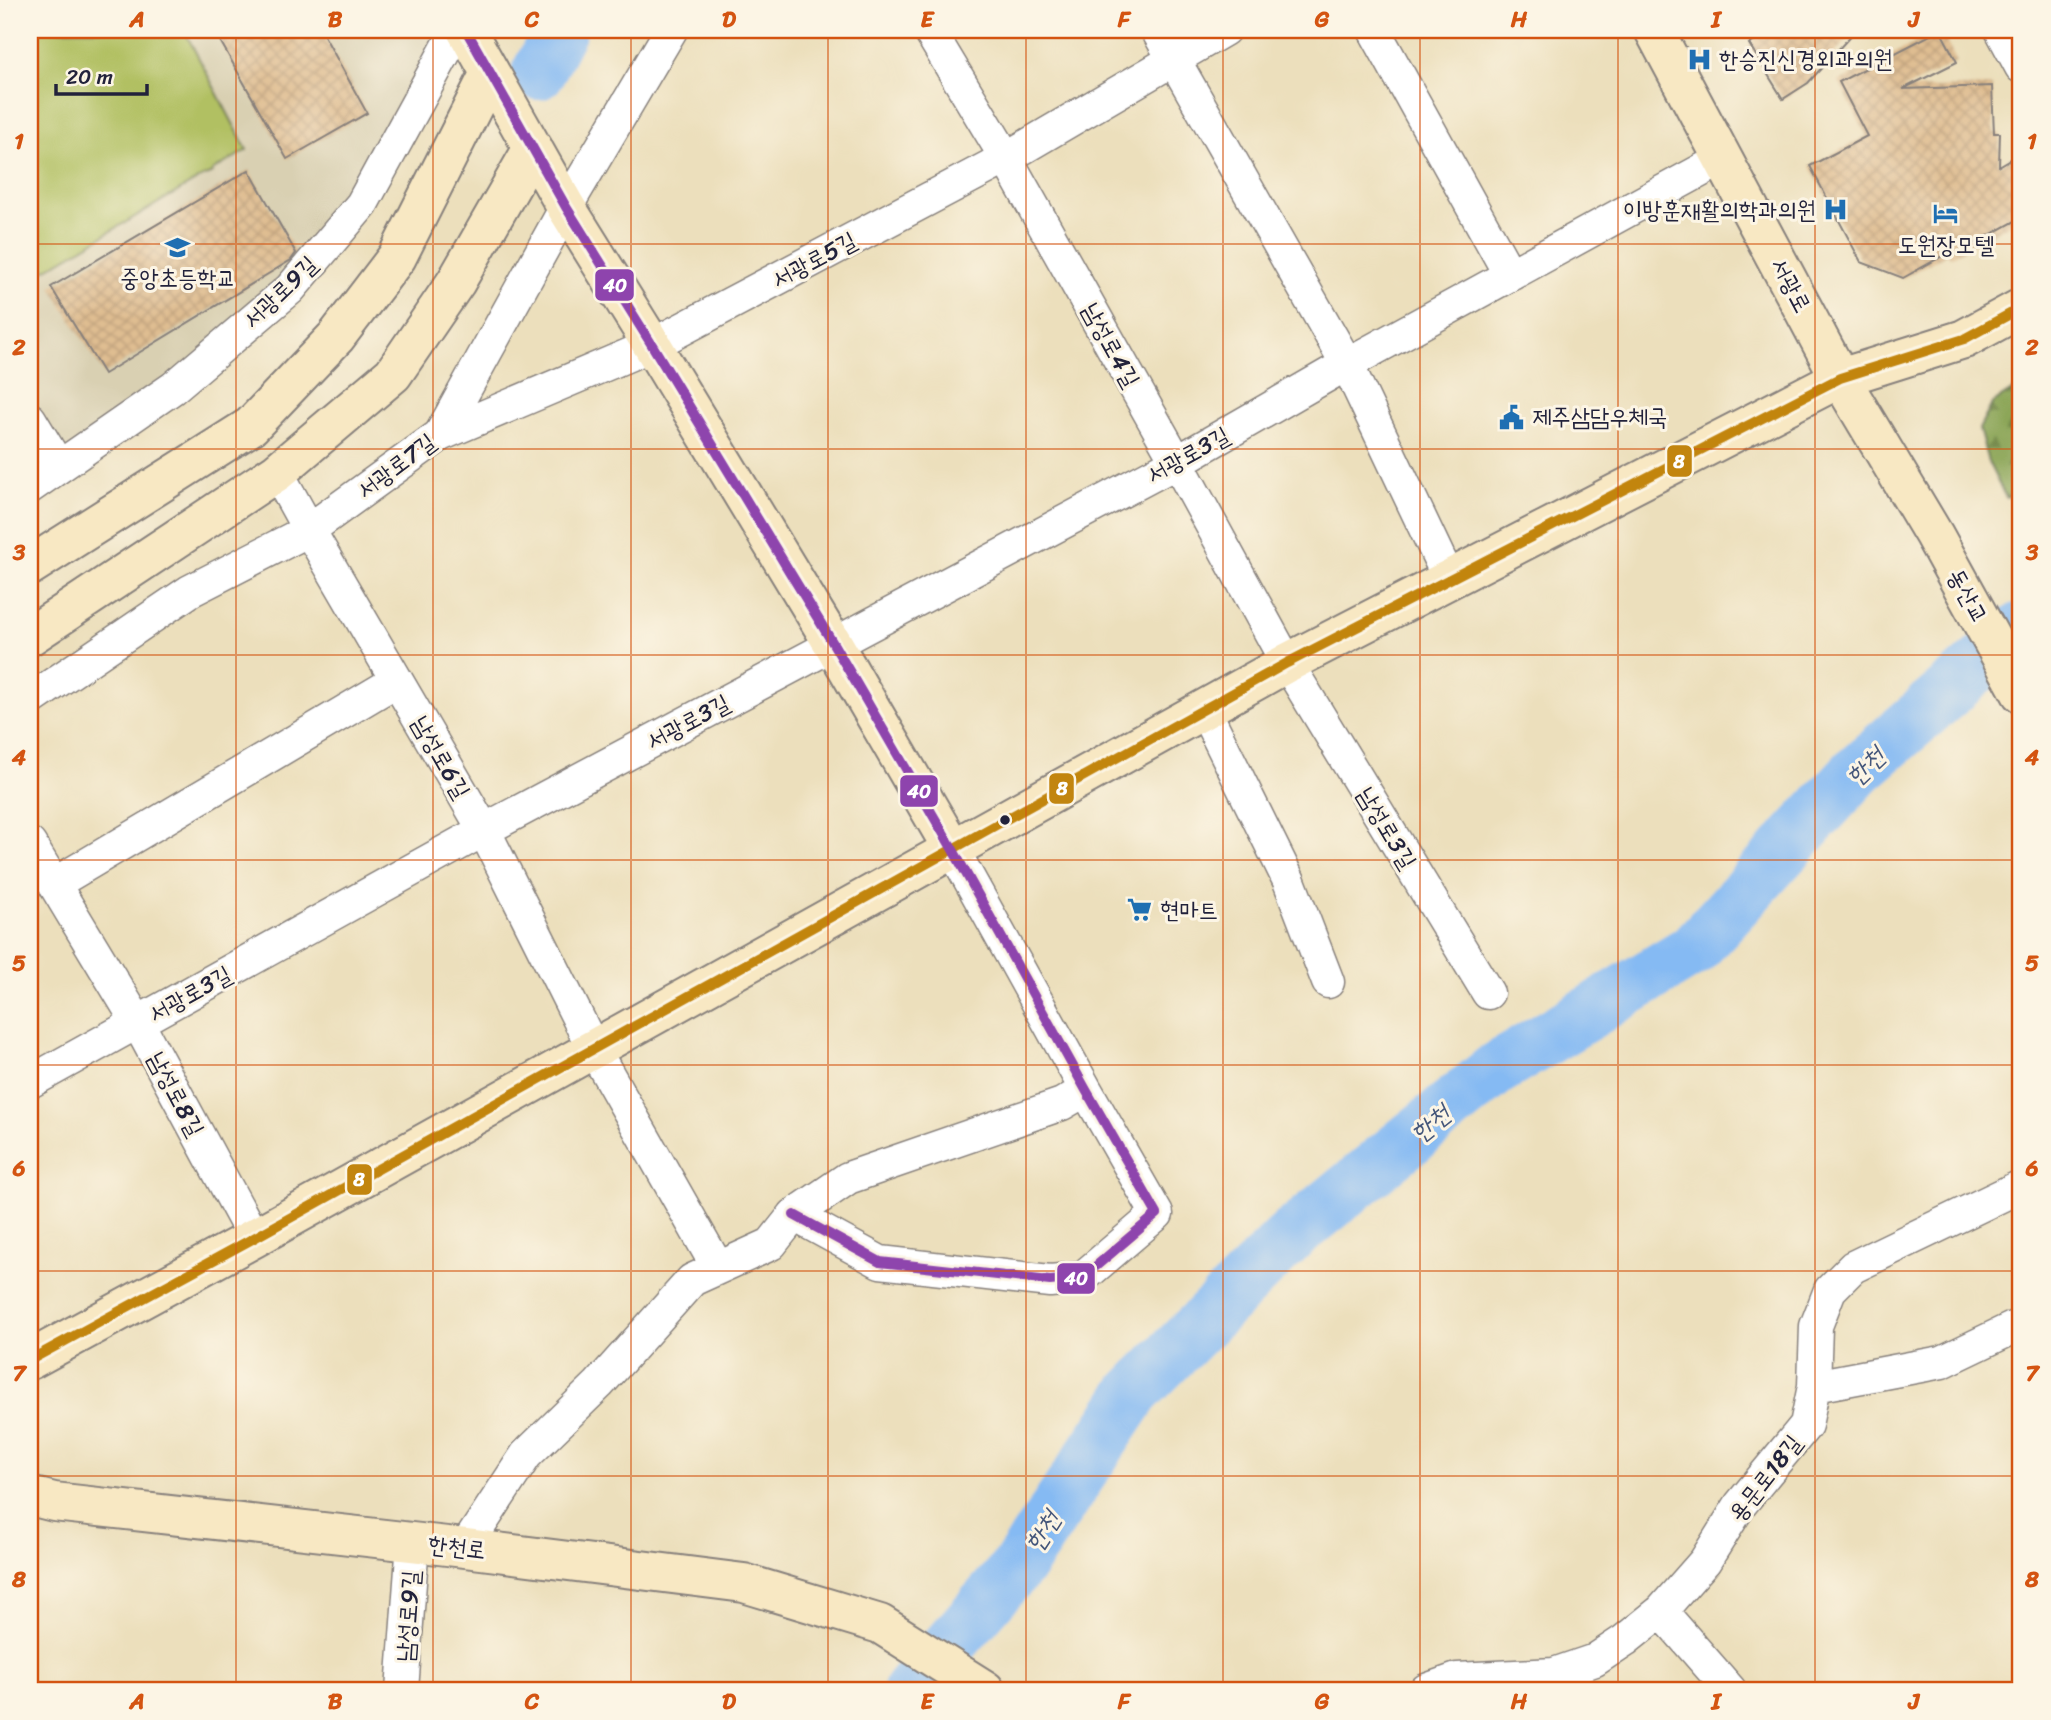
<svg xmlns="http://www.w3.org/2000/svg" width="2051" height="1720" viewBox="0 0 2051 1720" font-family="Sriracha,'Poor Story',sans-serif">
<defs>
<pattern id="forest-firs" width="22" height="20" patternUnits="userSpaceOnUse" patternTransform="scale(1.75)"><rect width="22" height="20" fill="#8ca658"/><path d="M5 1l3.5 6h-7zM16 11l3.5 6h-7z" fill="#72874a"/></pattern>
<pattern id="building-cross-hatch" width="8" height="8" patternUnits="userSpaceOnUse" patternTransform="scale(1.75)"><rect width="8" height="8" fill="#dfbd91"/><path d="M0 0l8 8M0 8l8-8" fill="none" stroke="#bfa27e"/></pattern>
</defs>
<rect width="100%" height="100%" fill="#fcf5e5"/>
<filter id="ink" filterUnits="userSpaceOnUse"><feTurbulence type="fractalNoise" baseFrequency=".0143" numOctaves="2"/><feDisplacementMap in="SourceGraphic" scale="14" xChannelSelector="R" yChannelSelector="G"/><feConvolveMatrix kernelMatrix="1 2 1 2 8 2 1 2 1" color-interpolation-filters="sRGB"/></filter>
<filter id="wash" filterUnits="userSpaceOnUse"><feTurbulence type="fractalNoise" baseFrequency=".00686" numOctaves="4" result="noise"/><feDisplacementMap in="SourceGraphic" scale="28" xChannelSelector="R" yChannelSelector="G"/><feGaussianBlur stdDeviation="1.57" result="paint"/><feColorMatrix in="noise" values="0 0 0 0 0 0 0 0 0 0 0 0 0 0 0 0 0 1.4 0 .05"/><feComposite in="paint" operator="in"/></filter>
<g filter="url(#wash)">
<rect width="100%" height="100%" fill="#ecdfbc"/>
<path fill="#d9d0b2" d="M30 30H457L290 289 59 467 30 419Z"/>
<path fill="url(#forest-firs)" stroke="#57644a" stroke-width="2" d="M2021 385V493L2006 498 1988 462 1979 429 1992 404Z"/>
<path fill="#b1c062" stroke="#6a714e" stroke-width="2" d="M30 30H184L247 150 212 171V173L199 179 30 279Z"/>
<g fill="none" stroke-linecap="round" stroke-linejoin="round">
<path stroke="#85baf3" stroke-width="54" d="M538 73 560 30
M910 1690 1020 1564 1134 1392 1290 1237 1495 1070 1694 949 1859 769 2021 629"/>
</g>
<g id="blocks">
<path fill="url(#building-cross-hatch)" d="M214 30H321L367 113 287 159Z
M1749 30H1856L1808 83 1783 99 1749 44 1755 41Z
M1940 30 1957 62 1903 89 1992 86 1994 133H2000L1999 166 2021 153V218L1950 257 1948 253 1903 278 1861 262 1810 166 1867 136 1839 82Z
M249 170 296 253 291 260 104 374 51 287Z"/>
</g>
</g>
<g filter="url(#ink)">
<use href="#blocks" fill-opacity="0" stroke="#87807c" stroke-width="2"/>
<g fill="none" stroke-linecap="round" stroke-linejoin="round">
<defs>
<path id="street" d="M929 30 1006 158 1177 462 1287 663 1488 993
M1157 30 1347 364 1449 579
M1374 30 1510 275
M2001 30 2021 67
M30 419 59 467
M440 435 652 345 1006 158 1224 30
M277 472 309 530 484 830 593 1048 718 1268
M30 487 173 388 290 289 362 204 457 30
M30 700 190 591 309 530 440 435 566 207 671 30
M1204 709 1289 881 1328 982
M30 844 138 1023 254 1238
M54 884 396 681
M30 1082 484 830 1177 462 1347 364 1724 158
M794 1215 880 1262 1050 1281 1082 1278 1157 1214 1086 1090 952 848
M1814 1386 1942 1362 2021 1324
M465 1548 526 1455 599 1384 692 1280 771 1244 794 1215 848 1178 1062 1104 1086 1090
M1661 1611 1730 1690
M402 1690 413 1542
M1426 1690 1457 1679 1554 1674 1595 1660 1625 1640 1661 1611 1705 1561 1740 1505 1806 1425 1814 1386 1816 1326 1830 1290 1853 1267 2021 1186"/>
<path id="secondary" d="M466 30 566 207 652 345 834 645 952 848
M1654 30 1840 378 1934 535 2021 693
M30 566 251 426 336 337 397 257 490 73
M30 636 277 472 393 374 456 282 533 148
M30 1360 254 1238 1287 663 1840 378 1964 339 2021 308
M30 1496 54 1502 465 1548 744 1583 880 1624 985 1690"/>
</defs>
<use href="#street" stroke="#87807c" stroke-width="35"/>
<use href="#secondary" stroke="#87807c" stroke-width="42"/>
<use href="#street" stroke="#fff" stroke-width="32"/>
<use href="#secondary" stroke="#f8e8c3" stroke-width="38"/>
<defs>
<path id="bus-1" d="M30 1360 254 1238 1287 663 1840 378 1964 339 2021 308"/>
<path id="bus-2" d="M466 30 566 207 652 345 834 645 952 848 1086 1090 1157 1214 1082 1278 1050 1281 880 1262 794 1215"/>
</defs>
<use href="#bus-1" stroke="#fcf5e5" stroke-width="16"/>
<use href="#bus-2" stroke="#fcf5e5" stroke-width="16"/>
<use href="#bus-1" stroke="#c2850f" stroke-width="10"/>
<use href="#bus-2" stroke="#8e44ad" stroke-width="10"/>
</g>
</g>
<path fill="none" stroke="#d45411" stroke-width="2" stroke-opacity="0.55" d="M236 30V1690M433 30V1690M631 30V1690M828 30V1690M1026 30V1690M1223 30V1690M1420 30V1690M1618 30V1690M1815 30V1690M30 244H2021M30 449H2021M30 655H2021M30 860H2021M30 1065H2021M30 1271H2021M30 1476H2021"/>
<defs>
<symbol id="hospital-bare" viewBox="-9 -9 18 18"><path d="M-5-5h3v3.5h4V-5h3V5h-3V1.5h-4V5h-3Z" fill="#1f6fb2" stroke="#fcf5e5" stroke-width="2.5" paint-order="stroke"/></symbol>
<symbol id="hotel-bare" viewBox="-9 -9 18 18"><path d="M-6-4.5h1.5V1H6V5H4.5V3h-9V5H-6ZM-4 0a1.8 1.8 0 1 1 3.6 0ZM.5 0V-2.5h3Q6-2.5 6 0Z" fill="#1f6fb2" stroke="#fcf5e5" stroke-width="2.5" paint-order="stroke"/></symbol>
<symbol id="school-bare" viewBox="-9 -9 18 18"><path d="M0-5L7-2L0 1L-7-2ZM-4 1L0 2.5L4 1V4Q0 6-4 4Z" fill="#1f6fb2" stroke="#fcf5e5" stroke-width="2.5" paint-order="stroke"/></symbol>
<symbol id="civic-bare" viewBox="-9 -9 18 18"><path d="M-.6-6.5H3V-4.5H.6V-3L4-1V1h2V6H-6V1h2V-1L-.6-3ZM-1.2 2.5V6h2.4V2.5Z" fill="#1f6fb2" stroke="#fcf5e5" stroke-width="2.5" paint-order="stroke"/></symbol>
<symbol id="supermarket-bare" viewBox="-9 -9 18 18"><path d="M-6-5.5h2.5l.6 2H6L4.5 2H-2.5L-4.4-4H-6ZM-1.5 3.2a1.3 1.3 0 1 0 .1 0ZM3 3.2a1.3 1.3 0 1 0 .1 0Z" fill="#1f6fb2" stroke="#fcf5e5" stroke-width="2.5" paint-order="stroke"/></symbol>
</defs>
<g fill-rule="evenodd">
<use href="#hospital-bare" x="1682" y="42" width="35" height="35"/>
<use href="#hospital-bare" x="1818" y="192" width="35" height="35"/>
<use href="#hotel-bare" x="1928" y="196" width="35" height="35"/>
<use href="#school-bare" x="160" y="230" width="35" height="35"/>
<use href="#civic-bare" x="1494" y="400" width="35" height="35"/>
<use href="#supermarket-bare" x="1122" y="892" width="35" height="35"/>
</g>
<circle fill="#22223b" stroke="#fcf5e5" stroke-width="2.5" cx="1005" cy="820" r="6"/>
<g text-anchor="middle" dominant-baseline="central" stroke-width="6" stroke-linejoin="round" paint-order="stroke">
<g font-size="24" fill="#22223b" stroke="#fcf5e5" text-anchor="start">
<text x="1719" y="59">한승진신경외과의원</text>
<text x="1816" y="210" text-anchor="end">이방훈재활의학과의원</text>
<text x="1946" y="245" text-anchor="middle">도원장모텔</text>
<text x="178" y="278" text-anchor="middle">중앙초등학교</text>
<text x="1532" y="417">제주삼담우체국</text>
<text x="1160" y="910">현마트</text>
</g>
<g font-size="24" fill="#22223b" stroke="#fcf5e5">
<text transform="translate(814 260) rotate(-28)">서광로5길</text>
<text transform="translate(1791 285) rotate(62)">서광로</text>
<text transform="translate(280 292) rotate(-44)">서광로9길</text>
<text transform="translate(1111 345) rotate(61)">남성로4길</text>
<text transform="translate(1188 455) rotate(-29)">서광로3길</text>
<text transform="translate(396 466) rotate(-37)">서광로7길</text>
<text transform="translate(1968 596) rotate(61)">동산교</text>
<text transform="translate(688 722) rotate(-28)">서광로3길</text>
<text transform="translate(441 757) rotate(60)">남성로6길</text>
<text transform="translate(1387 828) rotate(59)">남성로3길</text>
<text transform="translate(190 994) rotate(-29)">서광로3길</text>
<text transform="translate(176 1094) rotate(62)">남성로8길</text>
<text transform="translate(1765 1478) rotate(-52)">용문로18길</text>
<text transform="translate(457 1547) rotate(7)">한천로</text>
<text transform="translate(408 1616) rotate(-86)">남성로9길</text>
</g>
<g font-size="26" font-style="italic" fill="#45577b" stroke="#fcf5e5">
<text transform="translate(1865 766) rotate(-44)">한천</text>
<text transform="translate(1430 1123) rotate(-39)">한천</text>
<text transform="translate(1042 1531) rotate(-57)">한천</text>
</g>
</g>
<g stroke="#fcf5e5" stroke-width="2.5">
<rect x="594" y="268" width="41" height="34" rx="7" fill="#8e44ad"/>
<rect x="1666" y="444" width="27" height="34" rx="7" fill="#c2850f"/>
<rect x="1048" y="772" width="27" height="33" rx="7" fill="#c2850f"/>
<rect x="899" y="774" width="40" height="34" rx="7" fill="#8e44ad"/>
<rect x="346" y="1163" width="27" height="33" rx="7" fill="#c2850f"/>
<rect x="1056" y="1262" width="40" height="33" rx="7" fill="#8e44ad"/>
</g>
<g font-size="19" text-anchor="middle" font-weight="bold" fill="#fff">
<text x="615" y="292">40</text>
<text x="1679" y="468">8</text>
<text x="1062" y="795">8</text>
<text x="919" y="798">40</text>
<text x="359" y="1186">8</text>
<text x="1076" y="1285">40</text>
</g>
<rect width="2051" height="1720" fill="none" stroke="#fcf5e5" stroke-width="77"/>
<path d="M56 84v10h91v-10" fill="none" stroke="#22223b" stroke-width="3.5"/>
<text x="66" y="84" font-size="21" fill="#22223b" stroke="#fcf5e5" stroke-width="5" paint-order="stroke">20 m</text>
<rect x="38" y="38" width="1974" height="1644" fill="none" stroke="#d45411" stroke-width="2.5"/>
<g font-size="23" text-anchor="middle" font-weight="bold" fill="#d45411">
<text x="137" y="27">A</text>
<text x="335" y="27">B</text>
<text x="532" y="27">C</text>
<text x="729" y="27">D</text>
<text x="927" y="27">E</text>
<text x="1124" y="27">F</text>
<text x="1322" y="27">G</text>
<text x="1519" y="27">H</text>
<text x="1716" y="27">I</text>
<text x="1914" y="27">J</text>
<text x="19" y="149">1</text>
<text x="2032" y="149">1</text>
<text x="19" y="355">2</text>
<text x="2032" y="355">2</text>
<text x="19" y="560">3</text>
<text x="2032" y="560">3</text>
<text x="19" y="765">4</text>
<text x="2032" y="765">4</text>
<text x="19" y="971">5</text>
<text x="2032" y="971">5</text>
<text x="19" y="1176">6</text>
<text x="2032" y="1176">6</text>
<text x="19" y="1381">7</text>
<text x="2032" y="1381">7</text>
<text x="19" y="1587">8</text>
<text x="2032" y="1587">8</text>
<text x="137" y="1709">A</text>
<text x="335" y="1709">B</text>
<text x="532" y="1709">C</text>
<text x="729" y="1709">D</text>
<text x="927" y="1709">E</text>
<text x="1124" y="1709">F</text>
<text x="1322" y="1709">G</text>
<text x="1519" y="1709">H</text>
<text x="1716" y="1709">I</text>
<text x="1914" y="1709">J</text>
</g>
</svg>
